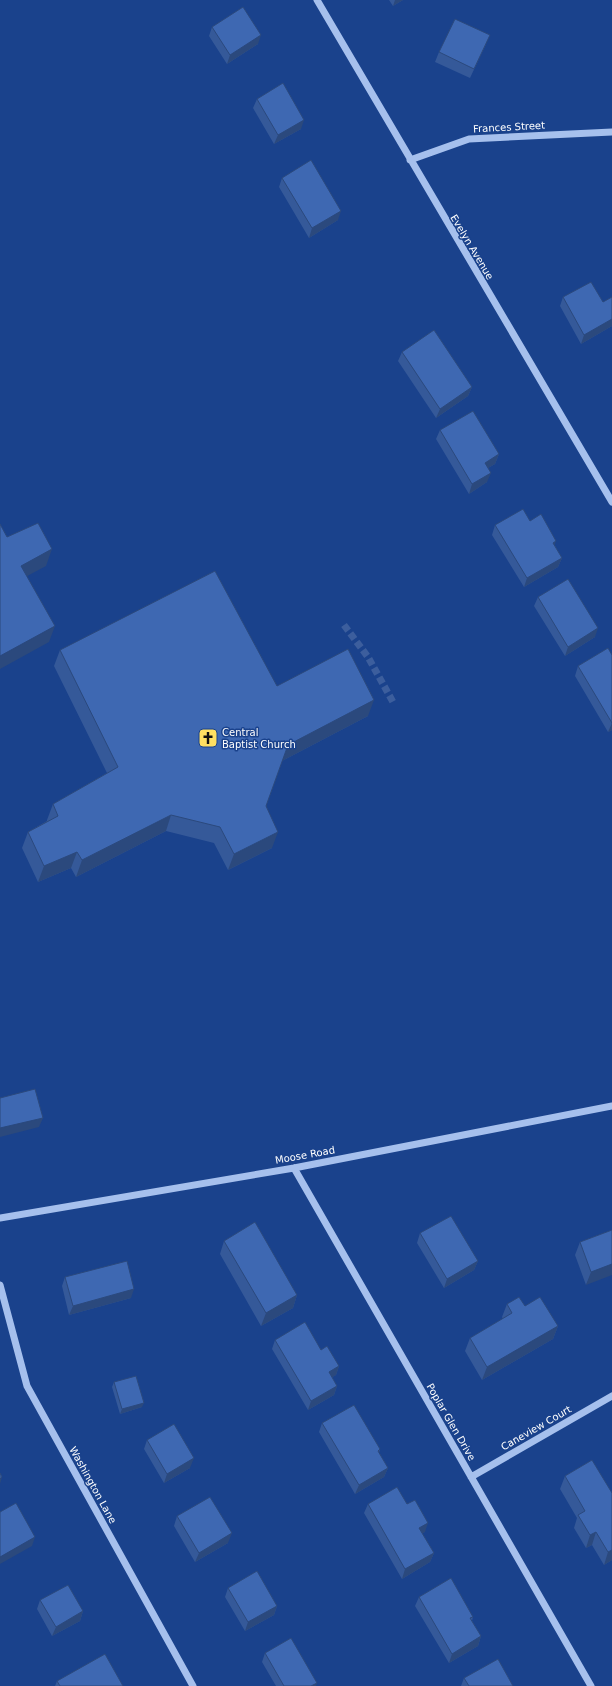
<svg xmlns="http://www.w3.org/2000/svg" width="612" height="1686" viewBox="0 0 612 1686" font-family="'DejaVu Sans',sans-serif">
<rect width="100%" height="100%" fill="#1a428c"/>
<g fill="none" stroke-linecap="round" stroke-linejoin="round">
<path stroke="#3c5e9d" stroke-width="7" stroke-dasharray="7 3.5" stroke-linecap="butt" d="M344 625 368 657 393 702"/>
<path stroke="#a6c0ed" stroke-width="7" d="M317 0 612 502
M410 160 469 139 612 132
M294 1168 591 1686
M0 1218 294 1168 612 1106
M0 1285 27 1386 193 1686
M471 1477 612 1396"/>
</g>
<path fill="#355999" d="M389 0H403L393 6Z
M212 27 258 44 227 64 209 36Z
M486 44 470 78 435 62 439 52Z
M257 99 301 129 274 144 253 108Z
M282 178 338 220 309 238 279 187Z
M563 297 603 302 612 297V326L581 344 560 306Z
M402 352 472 387 468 396 436 418 398 361Z
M440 430 499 454 495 464 488 468 487 482 469 494 436 439Z
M530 521 555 546 562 558 558 567 524 587 492 535 495 525Z
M538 597 595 637 565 656 534 606Z
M608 648 612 730 608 732 575 676 578 666Z
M60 650 277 686 368 716 282 761 266 806 272 848 228 870 214 843 166 831 76 877 71 868 38 882 22 848 28 832 47 821V820L53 804 107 773 54 666Z
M612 1230 586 1285 575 1255 580 1242Z
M420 1233 478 1261 474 1270 444 1288 417 1243Z
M224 1241 297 1295 293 1308 261 1326 220 1254Z
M65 1277 131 1298 69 1315 62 1286Z
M507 1304 525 1306 558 1326 553 1339 482 1380 465 1351 470 1338 503 1319 502 1317Z
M275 1340 321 1350 339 1366 336 1375 332 1377 337 1386 334 1395 308 1410 272 1349Z
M114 1382 142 1407 120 1414 112 1387Z
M322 1423 380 1449 379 1453 388 1468 384 1477 355 1494 319 1432Z
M147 1440 190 1468 164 1483 144 1449Z
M592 1460 612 1560 604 1565 592 1545 586 1548 574 1528 577 1518 560 1489 565 1476Z
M368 1504H407L425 1532 422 1533 434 1553 430 1562 402 1579 364 1513Z
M177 1516 228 1543 195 1562 174 1526Z
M228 1588 277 1606 274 1615 245 1631 225 1597Z
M419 1597 473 1617 472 1621 481 1636 478 1646 449 1663 415 1606Z
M40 1600 83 1611 80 1621 52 1636 37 1609Z
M265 1653 316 1686H276L262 1662Z
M464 1678 513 1686H461Z
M57 1681 123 1686H55Z"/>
<path fill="#2b497d" d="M395 0H403L393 6Z
M261 35 258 44 227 64 230 55Z
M304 120 301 129 274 144 278 135Z
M341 211 338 220 309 238 312 228Z
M612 319V326L581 344 584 335Z
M472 387 468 396 436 418 440 409Z
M499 454 495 464 481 472 485 463Z
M491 473 487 482 469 494 472 484Z
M556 541 553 550V543Z
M52 549 46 566 16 582 21 566Z
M562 558 558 567 524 587 527 578Z
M55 626 49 642 0 669V656Z
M598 628 595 637 565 656 568 647Z
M374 700 368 716 282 761 288 745Z
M612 723V730L608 732Z
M171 815 166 831 76 877 82 860Z
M278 832 272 848 228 870 234 854Z
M77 852 71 868 38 882 44 866Z
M43 1118 39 1127 0 1137V1128Z
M478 1261 474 1270 444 1288 447 1279Z
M612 1264V1275L586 1285 591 1272Z
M134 1289 131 1298 69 1315 73 1306Z
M297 1295 293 1308 261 1326 266 1313Z
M558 1326 553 1339 482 1380 487 1367Z
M339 1366 336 1375 326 1381 329 1372Z
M337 1386 334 1395 308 1410 311 1401Z
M144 1403 142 1407 120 1414 122 1409Z
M194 1458 190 1468 164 1483 167 1474Z
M388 1468 384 1477 355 1494 359 1485Z
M2 1477 0 1484V1479Z
M428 1523 425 1532 416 1537 419 1528Z
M596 1532 592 1545 586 1548 590 1535Z
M232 1533 228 1543 195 1562 199 1553Z
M35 1537 32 1546 0 1564V1557Z
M612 1550V1560L604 1565 608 1552Z
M434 1553 430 1562 402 1579 405 1569Z
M277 1606 274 1615 245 1631 248 1622Z
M83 1611 80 1621 52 1636 56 1627Z
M481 1636 478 1646 449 1663 452 1654Z
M317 1683 316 1686H311Z"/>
<path fill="#3e68b2" stroke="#2b497d" d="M243 7 261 35 230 55 212 27Z
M455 19 490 35 474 69 439 52Z
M283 83 304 120 278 135 257 99Z
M311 160 341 211 312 228 282 178Z
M591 282 603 302 612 297V319L584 335 563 297Z
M434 330 472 387 440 409 402 352Z
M473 411 499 454 485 463 491 473 472 484 440 430Z
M523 509 530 521 541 514 556 541 553 543 562 558 527 578 495 525Z
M38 523 52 549 21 566 55 626 0 656V524L7 537Z
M215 571 277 686 348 649 374 700 288 745 266 806 278 832 234 854 220 827 171 815 82 860 77 852 44 866 28 832 58 816 53 804 118 767 60 650Z
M568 579 598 628 568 647 538 597Z
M608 648 612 655V723L578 666Z
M35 1089 43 1118 0 1128V1098Z
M451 1216 478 1261 447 1279 420 1233Z
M255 1222 297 1295 266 1313 224 1241Z
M612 1230V1264L591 1272 580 1242Z
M127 1261 134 1289 73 1306 65 1277Z
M519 1297 525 1306 540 1297 558 1326 487 1367 470 1338 512 1313 507 1304Z
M305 1322 321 1350 327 1346 339 1366 329 1372 337 1386 311 1401 275 1340Z
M136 1376 144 1403 122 1409 114 1382Z
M354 1405 380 1449 378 1451 388 1468 359 1485 322 1423Z
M174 1424 194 1458 167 1474 147 1440Z
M592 1460 612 1493V1550L608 1552 596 1532 590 1535 578 1515 585 1511 565 1476Z
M0 1473 2 1477 0 1479Z
M397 1487 407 1504 415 1500 428 1523 419 1528 434 1553 405 1569 368 1504Z
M210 1497 232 1533 199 1553 177 1516Z
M16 1503 35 1537 0 1557V1512Z
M257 1571 277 1606 248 1622 228 1588Z
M451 1578 473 1617 470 1618 481 1636 452 1654 419 1597Z
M68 1585 83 1611 56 1627 40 1600Z
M291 1638 317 1683 311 1686H284L265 1653Z
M105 1654 123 1686H60L57 1681Z
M498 1659 513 1686H469L464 1678Z"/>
<defs>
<symbol id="church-square" viewBox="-11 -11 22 22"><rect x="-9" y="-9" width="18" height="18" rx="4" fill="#ffe062" stroke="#1a428c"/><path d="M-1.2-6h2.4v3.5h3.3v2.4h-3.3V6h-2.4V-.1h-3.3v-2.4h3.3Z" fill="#111"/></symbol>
</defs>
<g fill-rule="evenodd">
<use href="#church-square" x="197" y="727" width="22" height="22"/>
</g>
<g text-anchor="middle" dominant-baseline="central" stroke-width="3" stroke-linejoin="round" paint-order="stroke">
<g font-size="10" fill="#fff" stroke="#1a428c">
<text transform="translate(509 127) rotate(-3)">Frances Street</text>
<text transform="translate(472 247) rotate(59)">Evelyn Avenue</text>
<text transform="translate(305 1155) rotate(-10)">Moose Road</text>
<text transform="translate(451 1422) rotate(60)">Poplar Glen Drive</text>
<text transform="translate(536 1428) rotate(-30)">Caneview Court</text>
<text transform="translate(93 1485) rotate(61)">Washington Lane</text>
</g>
<g font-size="10" fill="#fff" stroke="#1a428c" text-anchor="start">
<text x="222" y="732">Central<tspan x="222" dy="12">Baptist Church</tspan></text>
</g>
</g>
</svg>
